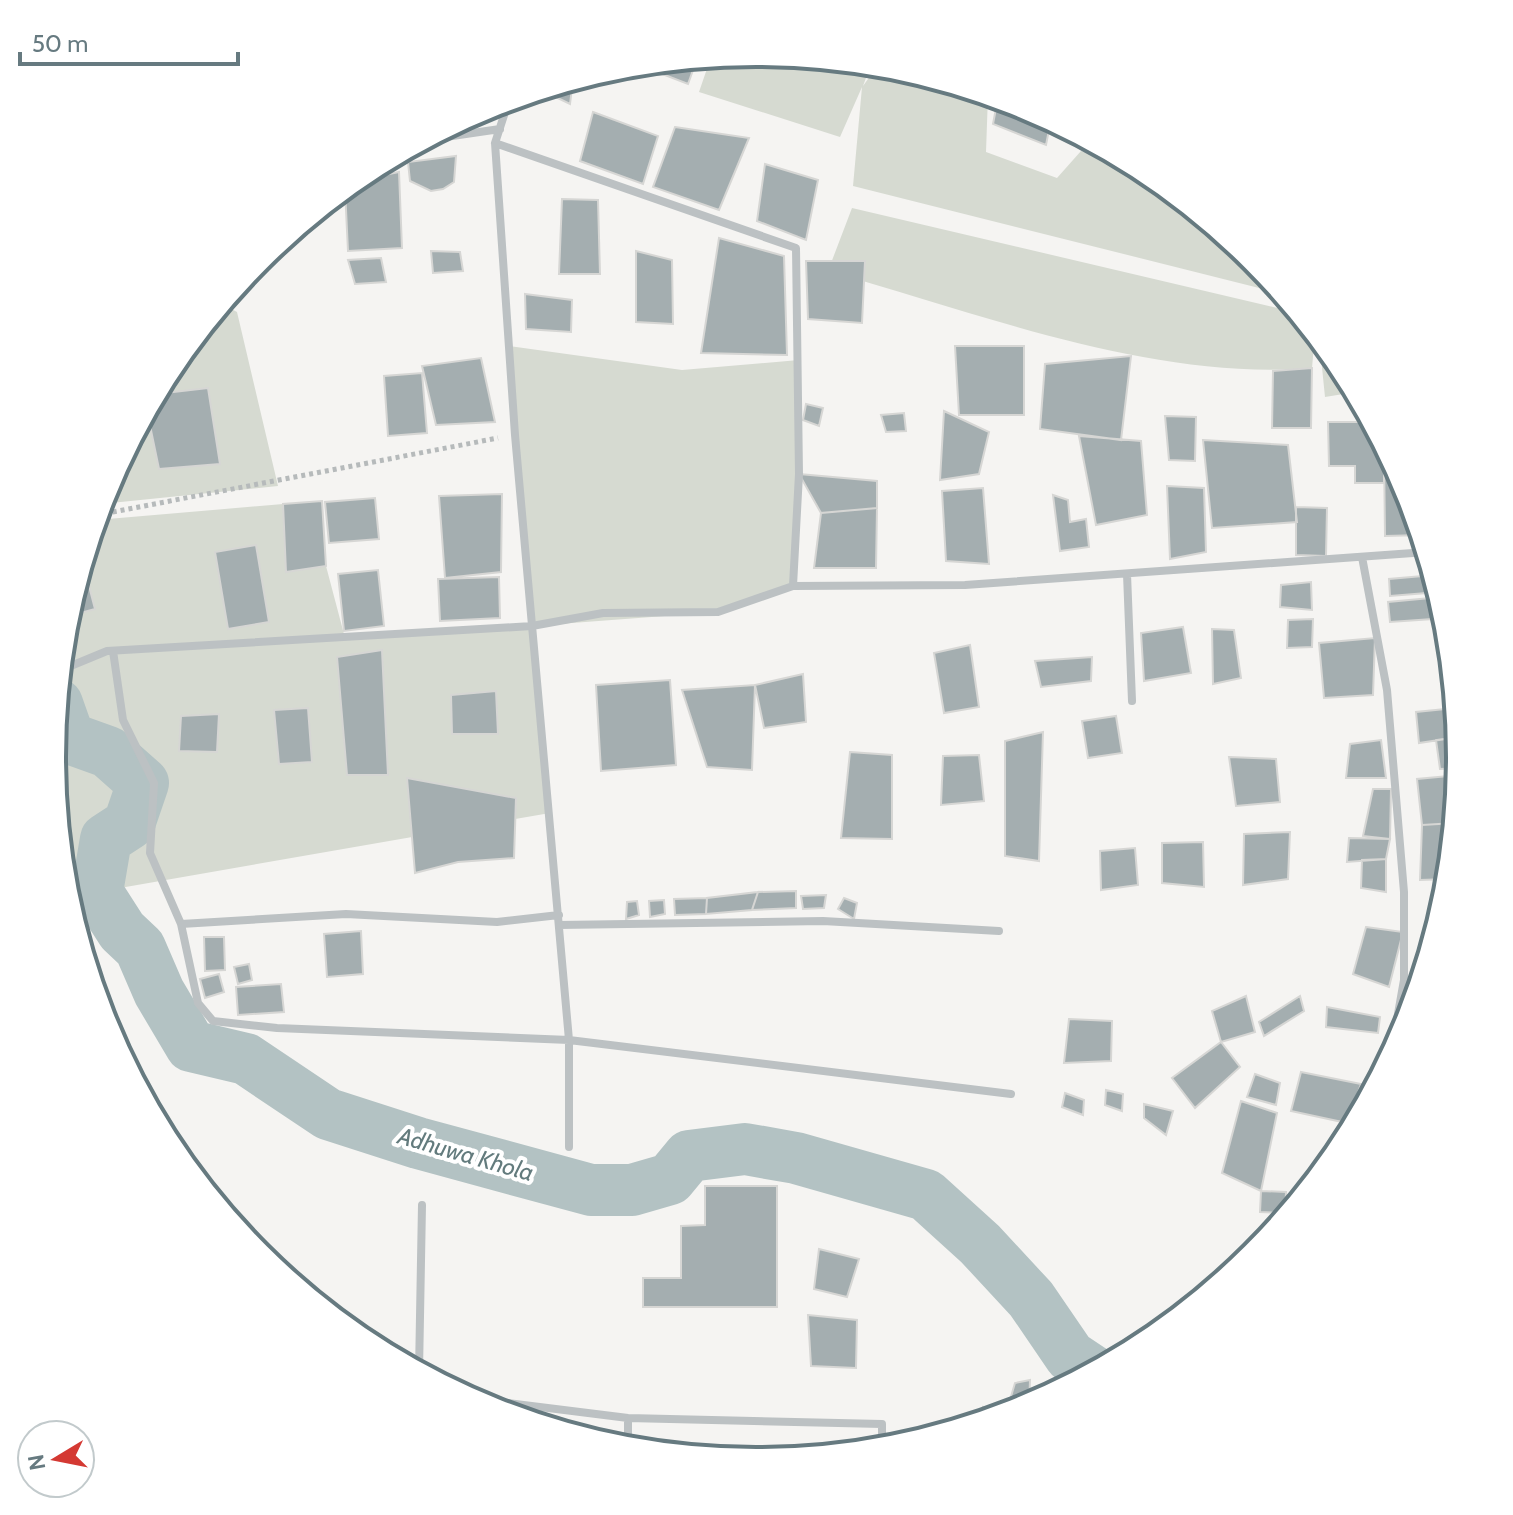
<svg xmlns="http://www.w3.org/2000/svg" width="1513" height="1515" viewBox="0 0 1513 1515" font-family="Cabin,sans-serif">
<rect width="100%" height="100%" fill="#f5f4f2"/>
<path fill="#d6dad1" d="M757 53 871 64 863 86 878 65 988 95 986 152 1057 178 1081 151 1131 163 1148 172 1255 260 1283 294 853 186 862 87 840 137 699 92 711 57Z
M852 208 1299 313 1315 333 1312 368C1151 381 982 314 828 271Z
M222 304 237 312 278 486 101 504 106 487 171 366Z
M1319 338 1343 366 1356 392 1325 397Z
M509 346 682 370 799 360 793 586 718 612 532 626 550 813 97 892 65 894 52 757 66 620 96 520 283 504 286 571 326 566 345 638 531 626Z"/>
<g fill="none" stroke-linecap="round" stroke-linejoin="round">
<path stroke="#b3c2c3" stroke-width="52" d="M57 704 69 738 108 752 143 783 129 824 106 839 97 892 122 931 140 948 159 992 191 1046 246 1059 328 1114 418 1143 591 1190H632L670 1179 689 1156 745 1149 796 1158 926 1195 980 1244 1031 1299 1070 1356 1094 1372"/>
</g>
<path fill="#a4aeb0" stroke="#d6d6d4" stroke-width="2" d="M697 59 688 84 639 65Z
M573 80 570 104 541 90Z
M998 98 1027 107 1051 120 1046 145 993 124Z
M486 107 480 124 461 125 462 120Z
M593 112 658 136 643 184 580 161Z
M675 127 749 138 719 210 653 187Z
M456 156 454 182 443 189 431 191 410 181 408 162Z
M765 164 818 180 806 240 757 221Z
M399 172 402 248 348 251 345 189 354 181Z
M562 199 598 200 600 274H559Z
M719 238 784 256 787 355 701 353Z
M431 251 460 252 463 271 433 273Z
M636 251 672 260 673 324 636 322Z
M381 258 386 282 355 284 348 260Z
M806 261H865L862 323 808 319Z
M525 294 572 300 571 332 526 329Z
M955 346H1024V415H959Z
M1131 356 1121 440 1040 429 1045 364Z
M481 358 495 422 436 425 422 366Z
M1312 368 1311 428H1272L1273 371Z
M422 373 427 433 388 436 384 376Z
M208 388 220 464 159 469 147 411 156 394Z
M806 404 823 408 819 426 803 420Z
M944 411 989 432 979 474 940 480Z
M904 413 906 431 886 432 881 415Z
M1165 416 1196 417 1195 461 1169 460Z
M1328 422H1372L1384 444V483H1355V466H1329Z
M1079 436 1141 441 1147 515 1096 525Z
M1203 440 1288 445 1297 522 1212 528Z
M1384 452H1388L1408 488 1422 535 1385 536Z
M799 474 877 481V508L821 513Z
M1167 486 1204 488 1206 552 1170 559Z
M983 488 989 564 946 561 942 491Z
M502 494 501 572 445 578 439 496Z
M1053 495 1068 500 1070 522 1086 519 1089 547 1060 551Z
M375 498 379 539 329 543 325 502Z
M322 501 326 566 286 572 283 504Z
M1296 507 1327 508 1326 556 1296 555Z
M877 508 876 568H814L821 513Z
M256 545 269 622 228 629 215 552Z
M83 563 95 609 66 617Z
M378 570 384 626 344 631 338 574Z
M1434 575 1439 592 1390 596 1389 579Z
M499 577 500 618 440 621 438 579Z
M1311 582 1312 610 1280 607 1281 585Z
M1441 597 1447 618 1390 622 1388 602Z
M1313 619 1312 647 1287 648 1288 620Z
M1183 627 1191 673 1144 681 1141 633Z
M1212 629 1234 630 1241 678 1213 684Z
M1375 638 1373 695 1324 698 1319 643Z
M970 645 979 707 944 713 934 653Z
M382 650 388 775H347L337 657Z
M1092 657 1091 681 1041 687 1035 661Z
M803 674 806 722 764 728 755 685Z
M670 680 676 765 601 771 596 685Z
M755 685 752 770 707 767 682 690Z
M496 691 498 734H452L451 695Z
M308 708 312 762 279 764 274 710Z
M1455 708 1459 737 1419 743 1416 712Z
M219 714 217 752 179 751 181 716Z
M1116 716 1122 753 1088 758 1082 721Z
M1043 732 1039 861 1005 856V741Z
M1459 737 1460 768 1440 769 1436 740Z
M1381 740 1386 778H1346L1350 744Z
M850 752 892 755V839L841 838Z
M979 755 984 801 941 805 943 756Z
M1229 757 1276 759 1280 802 1236 806Z
M1459 775 1455 823 1422 825 1417 779Z
M407 778 516 798 514 858 458 862 415 873Z
M1373 789H1391L1390 839 1363 836Z
M1455 823 1449 879 1420 880 1422 825Z
M1290 832 1288 879 1243 885 1244 834Z
M1349 838 1390 839 1386 859 1347 862Z
M1203 842 1204 887 1162 883V843Z
M1135 848 1138 885 1101 890 1100 851Z
M1386 859V892L1361 888 1362 860Z
M796 891V908L752 910 758 892Z
M758 892 752 910 706 914 707 898Z
M826 895 824 908 803 909 801 896Z
M707 898 706 914 675 915 674 899Z
M844 898 857 903 854 919 838 909Z
M664 900 665 914 650 917 649 901Z
M637 901 639 915 626 919 627 902Z
M1366 927 1403 932 1389 987 1353 974Z
M361 931 363 974 327 977 324 934Z
M204 937H224L225 970 205 971Z
M249 964 252 980 238 984 234 967Z
M219 974 224 992 205 998 200 979Z
M281 984 284 1012 238 1015 236 987Z
M1246 996 1255 1032 1221 1042 1212 1011Z
M1300 996 1304 1011 1264 1036 1259 1022Z
M1327 1007 1380 1017 1378 1033 1326 1027Z
M1069 1019 1112 1021 1111 1061 1064 1063Z
M1221 1042 1240 1067 1195 1108 1172 1078Z
M1301 1072 1361 1084 1347 1123 1291 1111Z
M1255 1074 1280 1083 1276 1105 1247 1097Z
M1106 1090 1123 1094 1122 1111 1105 1105Z
M1065 1093 1084 1100 1083 1115 1062 1107Z
M1241 1101 1277 1113 1261 1191 1222 1173Z
M1144 1104 1173 1111 1166 1135 1144 1118Z
M705 1186H777V1307H643V1278H681V1226L705 1225Z
M1261 1191 1286 1192 1285 1213 1260 1212Z
M819 1249 859 1259 847 1297 814 1289Z
M808 1315 857 1320 856 1368 811 1366Z
M1030 1380 1029 1407 983 1422V1407L1007 1410 1015 1383Z"/>
<g fill="none" stroke-linecap="round" stroke-linejoin="round">
<path stroke="#b6babb" stroke-width="5" stroke-dasharray="4 4" stroke-linecap="butt" d="M97 515 498 438"/>
<path stroke="#bcc1c3" stroke-width="8" d="M509 100 495 143 515 435 569 1040V1147
M425 140 500 129
M495 143 796 248 799 474 793 586
M1362 557 1387 690 1404 892V980L1390 1059
M1127 574 1132 701
M113 651 123 720 154 783 150 853 181 924 198 1003 213 1021 277 1028 569 1040 1011 1094
M61 670 107 651 532 626 603 613 718 612 793 586 965 585 1427 552
M181 924 346 914 497 922 559 915
M559 925 823 921 999 931
M1184 1305 1189 1309
M419 1372 422 1205
M468 1398 628 1418 882 1424V1450
M628 1449V1418"/>
</g>
<g text-anchor="middle" dominant-baseline="central" stroke-width="8" stroke-linejoin="round" paint-order="stroke">
<g font-size="24" font-style="italic" fill="#637b7d" stroke="#fff">
<text transform="translate(466 1154) rotate(16)">Adhuwa Khola</text>
</g>
</g>
<path d="M0 0H1513V1515H0ZM66 757a690 690 0 1 1 1380 0a690 690 0 1 1-1380 0Z" fill="#fff" fill-rule="evenodd"/>
<path fill="none" stroke="#667a80" stroke-width="4" d="M66 757a690 690 0 1 1 1380 0a690 690 0 1 1-1380 0Z"/>
<g transform="translate(56 1459) rotate(260)"><circle r="38" fill="#ffffff" stroke="#c2cacc" stroke-width="2"/>
<path d="M0-6L14 30L0 20L-14 30Z" fill="#d43933"/>
<text y="-12" font-size="22" font-weight="bold" text-anchor="middle" fill="#667a80">N</text>
</g>
<path d="M20 52v12h218v-12" fill="none" stroke="#667a80" stroke-width="4"/>
<text x="32" y="52" font-size="24" fill="#667a80" stroke="#ffffff" stroke-width="6" paint-order="stroke">50 m</text>
</svg>
